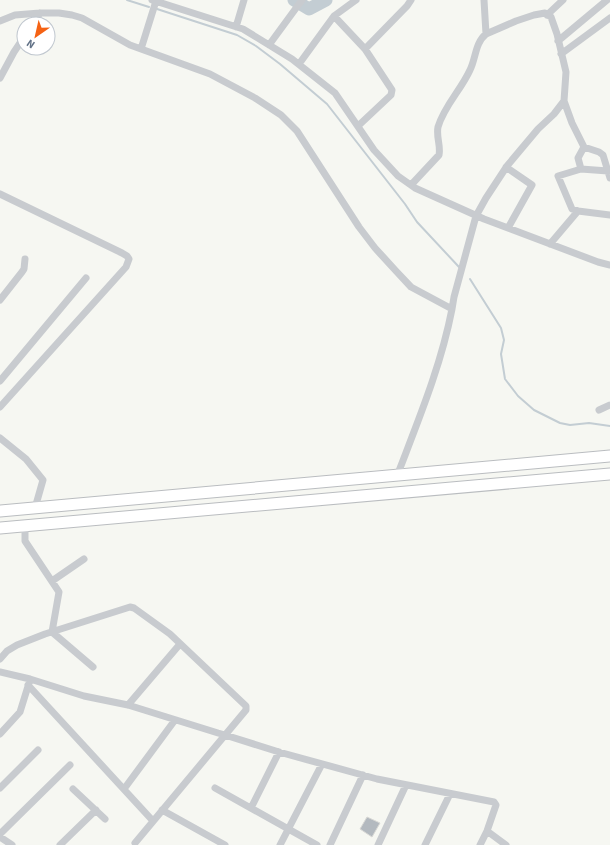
<svg xmlns="http://www.w3.org/2000/svg" width="610" height="845" viewBox="0 0 610 845" font-family="'Source Sans 3',sans-serif">
<rect width="100%" height="100%" fill="#f6f7f2"/>
<g fill="none" stroke-linecap="round" stroke-linejoin="round">
<path stroke="#c3cdd3" stroke-width="2" d="M127 0 149 7
M157 9 237 35 256 46 280 64 327 104 405 204 417 222 459 267
M470 279 501 328 504 340 501 354 505 379 518 396 534 410 560 423 570 425 589 423 610 426"/>
<path stroke="#c3cdd3" stroke-width="13" d="M294 0 309 9 326 0"/>
</g>
<path fill="#b3b9bf" stroke="#d8d8d5" d="M367 817 380 823 372 837 360 829Z"/>
<g fill="none" stroke-linecap="round" stroke-linejoin="round">
<defs>
<path id="highway" d="M0 511 610 456
M0 528 610 474"/>
</defs>
<use href="#highway" stroke="#babdc0" stroke-width="13"/>
<path stroke="#c8cbcf" stroke-width="7" d="M152 0 243 29 292 59 335 93 374 150 398 176 415 188 484 219 598 262 610 265
M484 0 486 34
M547 15 563 0
M334 16 365 49 392 90 391 95 358 126
M0 21 15 15 40 13H59L72 15 82 18 130 45 210 74 255 98 281 115 297 131 359 227 375 248 396 271 411 287 452 309C441 366 418 421 397 476
M33 24 40 13
M236 27 244 0
M558 41 607 0
M269 45 302 0
M141 49 156 1
M365 49 407 6 411 0
M561 54 610 18
M299 64 334 16 356 0
M0 78 14 52 24 37
M564 101 572 123 584 147 578 158 581 169
M584 147 599 152 603 155 610 178
M506 167 532 185 508 228
M608 171 581 169 558 176 572 209 578 211 610 215
M411 185 439 155C441 146 436 137 438 127 444 106 461 90 470 70 476 58 475 43 486 34L516 21 534 15 545 13 551 17 557 34 566 72 564 101 554 114 538 129 507 166 486 198 476 216 454 297 452 309
M0 194 122 253 127 256 129 259 126 267 0 407
M550 244 578 211
M0 300 22 272 24 269 25 259
M0 381 86 278
M599 410 610 405
M0 438 26 459 43 480 35 508
M25 525V541L59 592 52 632 93 667
M52 581 84 559
M0 659 7 651 17 645 45 634 130 607 134 608 170 634 246 706V710L135 843
M0 672 30 679 84 696 128 705 218 733 225 735 279 752 377 779 494 802 496 805 487 831 480 845
M28 685 153 821
M128 705 180 644
M0 734 20 712 29 683
M0 788 38 750
M215 788 317 845
M73 789 105 819
M124 789 175 720
M251 808 279 752
M162 810 225 845
M487 831 506 845
M0 834 70 765
M0 837 12 845
M60 845 96 810
M280 845 322 764
M330 845 363 775
M378 845 406 785
M425 845 450 794"/>
<use href="#highway" stroke="#fff" stroke-width="11"/>
</g>
<g transform="translate(36 36) rotate(214)"><circle r="19" fill="#ffffff" stroke="#c0c7cf"/>
<path d="M0-3L7 15L0 10L-7 15Z" fill="#f56214"/>
<text y="-6" font-size="11" font-weight="bold" text-anchor="middle" fill="#627287">N</text>
</g>
</svg>
